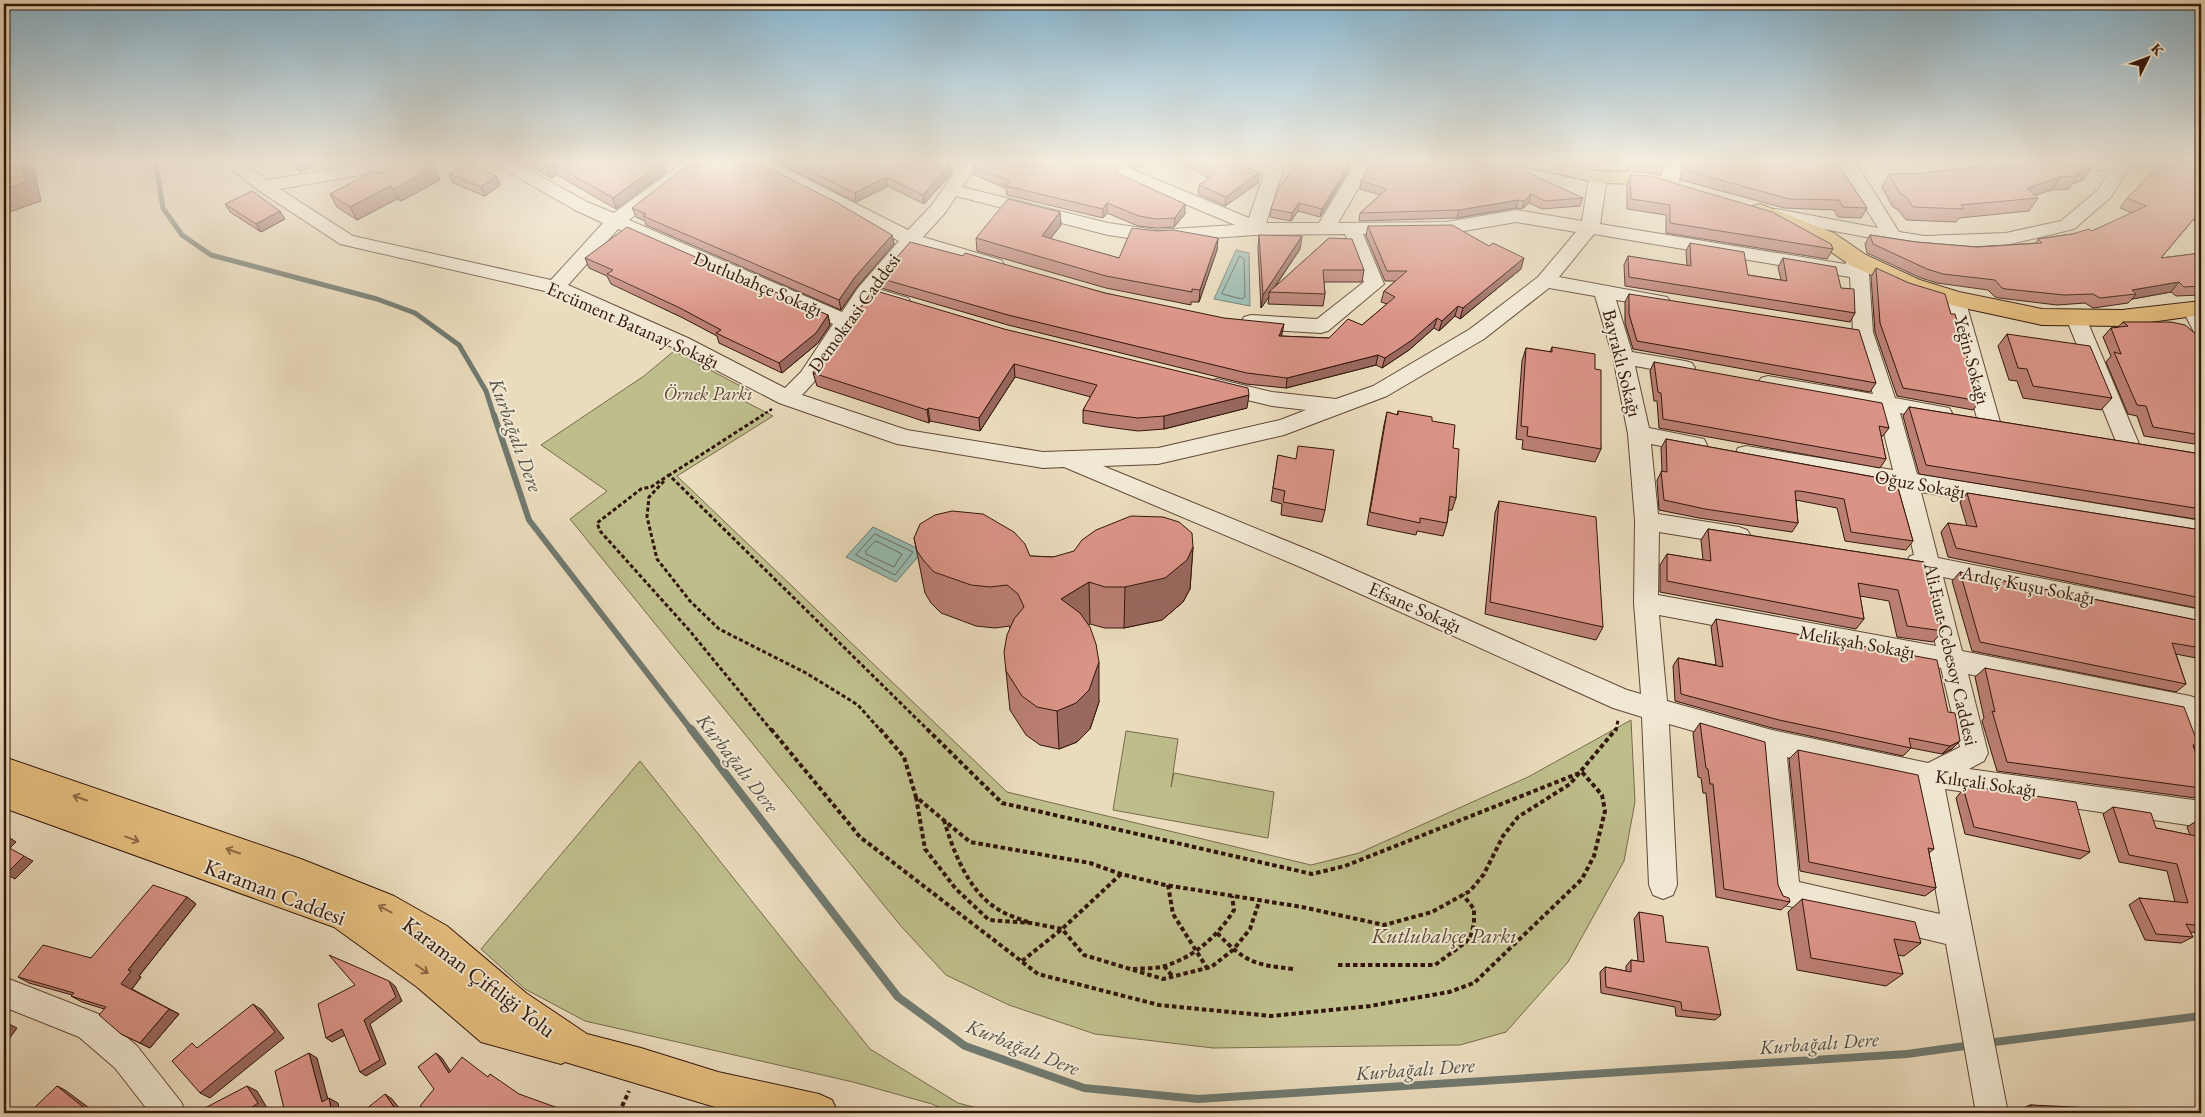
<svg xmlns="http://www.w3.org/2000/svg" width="2205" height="1117" viewBox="0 0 2205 1117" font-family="'EB Garamond',serif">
<rect width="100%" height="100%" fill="#eadbbc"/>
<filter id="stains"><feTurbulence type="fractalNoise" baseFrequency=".004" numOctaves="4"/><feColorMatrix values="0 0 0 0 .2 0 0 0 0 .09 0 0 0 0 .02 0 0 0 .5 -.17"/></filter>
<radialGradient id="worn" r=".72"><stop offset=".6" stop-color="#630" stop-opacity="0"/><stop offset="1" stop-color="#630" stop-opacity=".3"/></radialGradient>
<path fill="#bebe8c" stroke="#786a4c" d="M674 351 750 391 740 399 773 416 677 476 1007 792 1311 865 1359 853 1528 777 1631 720 1635 802 1624 861 1568 962 1506 1032 1460 1045 1213 1048 1095 1034 1009 1005 946 975 900 925 570 519 607 491 541 445 644 376Z
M1126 731 1178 739 1171 787 1174 773 1274 792 1268 838 1113 810Z
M640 761 870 1049 958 1103 996 1113H952L932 1104 853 1082 585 1021 525 989 481 949Z"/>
<path fill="#98bbb2" stroke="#70796f" d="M1236 250 1249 253 1250 306 1214 299Z
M873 527 923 551 896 582 846 557Z"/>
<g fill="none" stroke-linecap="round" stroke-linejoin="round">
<path stroke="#66685e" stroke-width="1" d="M1240 256 1244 259 1245 297 1242 299 1222 294Z
M875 534 913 552 895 575 856 555Z
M876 541 902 554 894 567 866 554V551Z"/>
<path stroke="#70796f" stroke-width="5" d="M155 160 163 208 182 235 211 255 377 299 415 313 459 345 486 391 494 416"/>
<path stroke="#70796f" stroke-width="6" d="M494 415 529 520 692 731"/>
<path stroke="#70796f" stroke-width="8" d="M691 729 898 997 965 1046 1084 1088 1198 1099 1907 1054 1972 1045
M1987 1043 2201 1016"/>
<defs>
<path id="minor" d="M221 160H241L267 180 388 160H426L423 164 417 165 280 189 353 236 551 280 603 223 575 210 494 164 491 160H512L587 202 614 213 686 160H706L629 220 842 312 858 288 899 241 750 164 747 160H769L908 230 932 205 954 173 936 164 933 160H955L963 164 968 160H988L971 175 962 187 1108 223 1156 230 1235 225 1090 164 1087 160H1110L1249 218 1264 174C1250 172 1225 172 1216 160H1241L1262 163 1261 160H1279L1283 170 1266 223H1319L1351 170 1334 164 1331 160C1344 160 1362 157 1370 168L1338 223 1446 222 1516 210 1582 221 1589 177 1592 173H1604L1607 177 1600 224 1845 264 1851 256H1865L1868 260 1873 332 1895 398 1949 408 1952 413 1949 418 1941 421 1900 413 1917 474 2201 521V539L1921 492 1938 558 2201 610V630L1943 577 1962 651 2190 696 2199 699 2201 703V773L2191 769 2188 761 2179 716 1968 674 1988 753 1984 761 1969 769 2201 801V827L1945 789 2008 1113H1976L1946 944 1776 903 1771 893 1759 750 1669 724 1677 885 1673 895 1663 899 1653 895 1649 885 1642 717 1613 708 1305 569 1064 467 1043 468 897 444 779 403 674 348 549 292 340 244 258 190ZM956 196 1108 235 1156 242 1255 235 1345 234 1364 282 1317 319 1251 315 1244 317 1241 322 1244 327 1251 329 1321 333 1328 331 1384 284 1363 234H1446L1516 222 1576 232 1538 277 1470 329 1373 386 1336 399 1272 392 1217 379 1210 381 1206 386 1210 391 1272 406 1306 410 1280 420 1158 448 1043 452 907 430 802 395C830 367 849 331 870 300L901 308 908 306 911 302 908 298 878 289 914 246 994 270 1001 268 1004 264 1001 260 923 237 945 213ZM618 229 833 324 801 372 785 388 688 338 568 285ZM1594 234 1850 277 1853 332 1873 394 1768 376 1761 378 1758 383 1761 388 1768 390 1878 409 1893 470 1746 446 1738 448 1735 454 1738 460 1746 462 1898 488 1914 555 1910 556 1906 563 1910 570 1918 572 1936 646 1658 595 1659 532 1739 545 1747 542 1751 536 1747 530 1739 527 1658 514 1651 444 1696 453 1704 451 1707 445 1704 439 1649 428 1635 366 1685 375 1692 373 1695 368 1692 363 1685 361 1632 352 1616 300 1660 307 1667 305 1670 301 1667 297 1559 277ZM1549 288 1595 296 1613 357 1628 434 1635 521 1634 603 1641 694 1627 690 1321 555 1103 466 1158 464 1284 435 1387 396 1484 339ZM1659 615 1941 668 1960 747 1928 763 1772 730 1667 701ZM1787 757 1917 785 1940 914 1799 882Z
M1664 160H1682L1679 184 1676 188H1664L1661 184Z
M1836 160H1854L1899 232 1925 236 2006 233 2061 221 2098 190 2108 172 2074 164 2071 160H2102L2114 163 2115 160H2133L2111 197 2074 229 2006 245 1925 248 1770 219 1767 215 1770 211 1776 209 1878 228Z
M1955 293 1962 295 1965 299 2000 422 1997 427 1989 430 1981 427 1978 422 1945 299 1948 295Z
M2192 303 2199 304 2201 308V334L2194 332 2182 309 2185 304Z
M2076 311 2083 313 2086 318 2139 444 2136 450 2128 452 2120 450 2117 444 2066 318 2069 313Z
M4 977 101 1015 137 1046 181 1102 186 1113H150L115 1068 79 1037 4 1007Z"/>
<path id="major" d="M1511 160H1547L1598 171 1647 172 1673 179 1676 183 1673 187 1666 189 1647 184 1598 183 1514 164Z
M1760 204 1834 233 1866 255 1920 280 1959 292 2042 309 2122 310 2201 301V315L2122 326 2042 325 1955 306 1904 290 1850 265 1818 243 1753 214 1749 210 1753 206Z
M4 757 301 859 394 896 447 926 526 993 587 1034 641 1048 718 1072 819 1094 832 1100 838 1113H735L565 1062 561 1064 481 1042 417 987 334 927 4 808Z"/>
</defs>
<use href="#minor" stroke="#614737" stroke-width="2"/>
<use href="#major" stroke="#33160b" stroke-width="2"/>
<path stroke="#33160b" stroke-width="2.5" stroke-dasharray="3 2" stroke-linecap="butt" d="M761 416 772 409"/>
<path stroke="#33160b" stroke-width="3" stroke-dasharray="4 2.5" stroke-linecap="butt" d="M668 476 763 415
M664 481 649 497 647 517 657 559 690 601 719 629 806 673 858 705 881 731
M772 731 689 630 600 531 597 523 641 489 651 487 669 475 929 731
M1616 731 1618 720"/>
<path stroke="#33160b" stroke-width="4" stroke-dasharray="4.5 3" stroke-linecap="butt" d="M771 729 860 837 1038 974 1159 1005 1271 1016 1370 1006 1449 992 1474 983 1582 879 1594 856 1605 811 1602 795 1582 772 1345 866 1312 874 1002 803 927 729
M880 729 904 757 916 797 970 842 1090 863 1121 874 1165 885 1302 907 1384 925 1432 912 1470 891 1484 874 1503 836 1518 817 1570 784 1616 729
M916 797 925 849 956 889 989 920 1031 923 1062 929 1084 955 1163 979 1211 967 1233 950 1250 929 1259 902
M944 820C953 851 968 890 996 908 1006 915 1017 918 1028 922
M1168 885 1173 914 1207 968
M1217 933C1245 962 1254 965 1294 969
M1022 961 1062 929 1121 874
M1338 965H1435L1470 939 1474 923V909L1463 895
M1164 966 1173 977
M1133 969C1143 968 1155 969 1165 966 1194 957 1218 936 1234 910L1232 896
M619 1113 629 1091"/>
<use href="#minor" fill="#f1e8d3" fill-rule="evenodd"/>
<use href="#major" fill="#e5be7e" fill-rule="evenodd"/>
</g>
<path fill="#bb7f74" stroke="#33160b" d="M289 160H331L299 172Z
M531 160H658L663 162 666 172 616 209 557 175 551 178 534 168Z
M773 160H941L950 164 951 174 924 204 888 186 856 202Z
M1114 160H1150L1135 169Z
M1176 160H1227L1258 183 1225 206 1198 194 1199 185 1209 178Z
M1359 160H1478L1583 198 1580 206 1542 209 1529 203 1522 209 1516 208 1457 218 1359 221 1360 213 1380 195 1360 189 1361 181 1370 166 1363 160Z
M1628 160H1665L1664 165 1660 174 1626 171Z
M1683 160H1835L1867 208 1861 218 1838 217 1834 210 1784 208 1681 180Z
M1978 164 2092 167 2083 180 2072 184 2069 189 2052 190 2035 195 2038 198 2029 211 1959 218 1956 222 1906 220 1899 211 1892 206 1882 187 1889 174H1918L1977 167Z
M973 166 1119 174 1185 214 1174 227 1156 228 1138 226 1107 213 1103 218 1007 195 1006 188 974 175Z
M434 167 440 180 401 201 397 199 357 220 337 207 330 194 379 174Z
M2201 168V223L2193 220 2161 258 2201 253V295L2176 296 2171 292 2132 299 2128 303 2093 308 2085 303 2057 305 1999 298 1995 297 1988 290 1937 283 1921 278 1867 253 1865 244 1870 235 1916 242 1977 247 2036 243 2038 239 2092 231 2132 213 2120 208 2127 198Z
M1348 171 1320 217 1298 211 1291 221 1270 217 1271 209Z
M449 174 496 176 500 185 485 196 453 183Z
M1630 175 1833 249 1827 259 1666 233V215L1627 209V185Z
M225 204 285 219 261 232 230 212Z
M632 208 892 235 894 244 857 287 841 310 646 225 645 221 636 217Z
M1060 212 1061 225 1050 239 1119 258 1157 231 1218 238 1217 250 1199 302H1191V305L1106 288 977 251 976 238Z
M1368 226 1521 269 1460 319 1455 316 1439 331 1434 328 1409 350 1382 368 1376 365 1286 388 1246 384 1008 325 881 288 879 278 963 256 1105 293 1282 334 1281 336 1329 338 1362 325 1387 304 1381 302 1384 291 1395 281H1385L1366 236Z
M1259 235 1300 249 1275 287 1329 238 1364 270 1362 282H1324L1325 294 1323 306 1268 304 1269 297 1261 308 1258 248Z
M1690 243 1748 275 1781 280 1778 267 1783 258 1841 288 1855 313 1850 322 1625 286 1624 265 1628 256 1687 266 1686 251Z
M585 258 828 315 830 325 818 343 782 373 719 343 717 336 683 318 611 284 607 276 589 268Z
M1876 268 1980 401 1973 410 1897 396 1875 332 1871 277Z
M873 290 1247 408 1164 429 1138 431 1107 427 1083 423V410L1091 397 1015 377 980 431 930 421 929 423 817 386 813 373Z
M1629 294 1876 383 1870 392 1633 349 1625 323V302Z
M2123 322 2201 345V445L2144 436 2137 416 2128 414 2106 362 2111 356 2103 337 2111 328 2118 327Z
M2007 334 2112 398 2101 410 2023 398 2017 381 2009 380 1998 346Z
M1552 347 1595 369 1601 449 1595 462 1522 449 1523 440 1516 439 1522 361 1526 348 1550 352Z
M1654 362 1889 428 1883 436H1881L1886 459 1880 468 1659 428 1657 401H1654L1650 371Z
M1909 407 2201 454V520L1919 474 1903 416Z
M1398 411 1432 421 1453 448 1456 498 1452 510H1449L1447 523 1443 536 1417 531 1416 535 1367 525 1384 425 1387 412 1397 415Z
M1666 439 1896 481 1913 541 1906 550 1845 541 1837 508 1796 500 1798 523 1792 532 1699 518 1659 510 1657 480 1662 471 1661 448Z
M1278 455 1325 510 1322 522 1281 515 1282 504 1271 501Z
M1967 493 2201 530V609L1948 557 1941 532 1948 523 1967 526 1960 502Z
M1499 501 1603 627 1596 640 1485 614 1495 513Z
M1708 529 1924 562 1943 631 1933 642 1897 637 1889 601 1860 596 1864 619 1856 629 1660 592V565L1667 554 1703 560 1701 540Z
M914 538 1030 556 1053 557 1193 547 1190 589 1183 602 1162 620 1124 628H1105L1090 624 1088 625 1099 702 1090 729 1077 742 1059 749 1040 745 1026 735 1010 710 1006 671 1010 626 995 628 976 626 941 613 931 603 925 593Z
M1960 572 2201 621V659L2176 654 2186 684 2176 692 1972 651 1952 581Z
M1716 619 1948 712 1960 741 1952 749 1942 754 1911 748 1903 756 1772 728 1675 701 1673 666 1678 658 1716 665 1711 627Z
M1985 668 2197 745 2194 748 2201 770V794L2195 798 1997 771 1982 721 1984 718 1975 677Z
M1700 723 1783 896 1790 902 1781 910 1716 897 1706 793H1703L1701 778 1698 777 1693 733Z
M1798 750 1934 849 1929 853 1936 888 1925 896 1800 871 1789 759Z
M1968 786 2090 852 2080 859 1965 834 1956 798 1960 793Z
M2113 807 2156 828 2190 835 2187 827 2198 820H2201V933L2190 932 2193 937 2181 943 2145 940 2129 905 2139 898 2175 902 2167 871 2119 862 2103 814Z
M187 897 196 904 139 976 141 977 132 989 179 1014 150 1048 121 1034 104 1009 82 1002 71 996 72 995 29 983 18 977 91 958Z
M1802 899 1921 943 1904 956 1898 955 1903 974 1886 986 1797 970 1788 912Z
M1639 912 1666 942 1721 1015 1715 1020 1676 1016 1675 1007 1601 993 1600 972 1605 967 1626 971V966L1631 960 1638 961 1634 919Z
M2030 1105 2139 1113H2182H2016V1111Z"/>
<path fill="#99685e" stroke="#33160b" d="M21 160H27L33 166 41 201 4 214V190Z
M296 160H331L299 172 293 161Z
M1136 160H1150L1135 169Z
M663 162 666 172 616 209 613 198Z
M1350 163 1348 171 1320 217 1322 209Z
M553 164 557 175 551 178 546 168Z
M950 164 951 174 924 204 923 195Z
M434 167 440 180 401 201 394 189Z
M2092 167 2083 180 2072 184 2078 176V172Z
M1259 173 1258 183 1225 206 1226 197Z
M496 176 500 185 485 196 481 187Z
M886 177 888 186 856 202 855 193Z
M2061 177 2052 190 2023 199 2027 188Z
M390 186 397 199 357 220 350 207Z
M1531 194 1529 203 1522 209 1524 201Z
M1518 200 1516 208 1457 218 1459 210Z
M1107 203V213L1103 218V209Z
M1299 203 1298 211 1291 221 1292 213Z
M1185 204V214L1174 227 1175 218Z
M280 211 285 219 261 232 256 224Z
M1060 212 1061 225 1042 249V236Z
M892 235 894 244 857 287 841 310 839 300 855 277Z
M1302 236 1300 249 1271 292H1269V297L1261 308 1263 295Z
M1218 238 1217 250 1199 302 1200 290Z
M1524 258 1521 269 1460 319 1463 308Z
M2179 282 2171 292 2132 299 2136 294 2132 290Z
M1458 306 1455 316 1439 331 1442 321Z
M828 315 830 325 818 343 782 373 779 363Z
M1437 318 1434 328 1409 350 1382 368 1385 358Z
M1284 324 1282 334 1277 346 1279 336Z
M1378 355 1376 365 1286 388 1287 378Z
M1014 364 1015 377 980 431 979 418Z
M1249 395 1247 408 1164 429V416Z
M928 408 930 421 929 423 927 410Z
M1193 547 1190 589 1183 602 1162 620 1124 628 1125 587Z
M1089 582 1090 624 1063 640 1061 599Z
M1099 662V702L1090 729 1077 742 1059 749 1057 711Z
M1960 741 1952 749 1942 754 1950 746Z
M7 836 16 842 9 849 4 846V840Z
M24 856 33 861 15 879 6 874Z
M187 897 196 904 139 976 141 977 131 990 121 984 128 970Z
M389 981 395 986 402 1001 370 1024 386 1064 366 1076 360 1072 364 1020Z
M253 1004 262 1010 284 1038 210 1098 200 1093Z
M169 1009 179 1014 150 1048 140 1043Z
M5 1022 17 1028 4 1046V1023Z
M342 1029 349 1033 332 1042 326 1038Z
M309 1053 317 1058 330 1107 322 1102Z
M436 1053 442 1058 455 1078 449 1073Z
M57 1086 65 1090 96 1113H86Z
M247 1086 257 1091 267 1108 261 1113H244Z
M385 1094 392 1099 403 1113H398Z
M329 1098 338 1103 340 1113H332Z"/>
<path fill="#da9487" stroke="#33160b" d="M4 160H21L26 182 4 190Z
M406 160H421L434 167 394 189 390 186 350 207 330 194 374 171 379 174Z
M533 160H658L663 162 613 198 553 164 546 168Z
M694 160H753L836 202 892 235 855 277 839 300 643 216 646 214 632 208Z
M789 160H941L950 164 923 195 886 177 855 193Z
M980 160H1097L1119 169 1115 172 1185 204 1175 218 1156 219 1139 216 1107 203 1103 209 1006 186 1010 181 973 166Z
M1194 160H1227L1240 163 1259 173 1226 197 1199 185 1217 172Z
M1300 160H1341L1350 163 1322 209 1299 203 1292 213 1271 209 1278 188Z
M1373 160H1478L1495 165 1499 162 1514 166 1583 198 1545 201 1531 194 1524 201 1518 200 1459 210 1360 213 1387 189 1361 181Z
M1630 160H1665L1664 165 1630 161Z
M1687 160H1835L1867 208 1843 207 1839 200 1789 199 1685 170Z
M1993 160H2078L2092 167 2078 172V176L2061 177 2027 188 2038 198 1961 205 1964 209 1913 207 1907 198 1900 193 1889 174H1918L1981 166 1978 164Z
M2165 160H2178L2201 168V210L2161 258 2201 253V286L2184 287 2179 282 2132 290 2136 294 2100 298 2093 294 2064 295 2006 289 2002 288 1995 280 1943 274 1927 269 1873 244 1870 235 1916 242 1977 247 2042 243 2038 239 2072 234 2089 229 2092 231 2146 206 2127 198Z
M467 163 496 176 481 187 449 174Z
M1630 175 1650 176 1772 212 1831 244 1833 249 1670 223V205L1631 199Z
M252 191 280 211 256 224 225 204Z
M1008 199 1060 212 1042 236 1119 258 1132 228 1157 231 1173 230 1218 238 1200 290 1192 289V292L1106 276 976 238Z
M1452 225 1489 246 1493 243 1524 258 1463 308 1458 306 1442 321 1437 318 1412 340 1385 358 1378 355 1287 378 1247 373 1008 315 879 278 910 242 963 256 965 253 1105 293 1224 318 1284 324 1279 336 1329 338 1348 319 1362 325 1395 297 1384 291 1407 271H1387L1368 226Z
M627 227 828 315 816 333 779 363 716 333 721 330 680 308 607 274 613 270 585 258Z
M1259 235 1302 236 1263 295Z
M1329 238 1352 239 1364 270H1323L1325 294 1269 292Z
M1690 243 1744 252 1748 275 1787 281 1783 258 1836 267 1841 288 1854 289 1855 313 1629 277 1628 256 1691 266Z
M1876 268 1909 283 1945 294 1951 314H1955L1980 401 1903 388 1880 323Z
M873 290 1004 329 1248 388 1249 395 1164 416 1138 418 1107 414 1083 410 1097 385 1014 364 979 418 928 408 927 410 813 373Z
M1629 294 1859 330 1876 383 1637 341 1629 314Z
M2123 322H2171L2185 325 2196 334 2201 345V435L2153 427 2146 406 2137 405 2114 352 2121 354 2111 328 2128 326Z
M2007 334 2090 346 2112 398 2033 386 2027 369 2018 368Z
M1552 347 1595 354V369L1601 370V449L1527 436 1528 427 1521 426 1526 348 1552 352Z
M1654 362 1882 403 1889 428 1879 426 1886 459 1663 419 1661 393 1658 392Z
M1909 407 2201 454V509L1926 465Z
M1398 411 1432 417V421L1455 425 1453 448 1459 449 1456 498 1450 496 1447 523 1420 518V523L1370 512 1387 412 1398 415Z
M1666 439 1896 481 1913 541 1851 532 1844 499 1800 491H1795L1798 523 1705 509 1664 500 1661 471 1667 472Z
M1298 446 1334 450 1325 510 1283 502 1285 491 1273 488 1278 455 1296 459Z
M1967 493 2201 530V598L1956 548 1948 523 1977 527Z
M1499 501 1596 517 1603 627 1490 602Z
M952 511 983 514 1014 532 1025 544 1030 556 1053 557 1074 551 1082 540 1096 530 1131 516 1163 517 1179 522 1192 533 1193 547 1187 560 1165 578 1125 587H1105L1089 582 1061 599 1080 613 1090 627 1096 644 1099 662 1089 690 1076 703 1057 711 1037 707 1022 696 1006 671 1004 652 1007 635 1014 619 1024 607 1018 594 1007 585 990 587 971 585 934 572 924 561 917 551 914 538 920 524 935 515Z
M1708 529 1924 562 1943 631 1907 626 1898 590 1858 583 1864 619 1667 581V554L1711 561Z
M1960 572 2201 621V648L2172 643 2186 684 1980 642Z
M1716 619 1937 660 1948 712 1955 713 1960 741 1950 746 1909 738 1911 748 1779 720 1681 694 1678 658 1723 667Z
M1985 668 2184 707 2195 736 2197 745H2193L2201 770V788L2007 762 1992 711 1995 712Z
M1700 723 1765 742 1778 885 1783 896 1789 898 1790 902 1724 889 1713 784H1710L1708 769 1706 768Z
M1798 750 1918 775 1934 849 1928 848 1936 888 1809 862Z
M1968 786 2076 802 2090 852 1974 827 1964 791Z
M2113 807 2151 813 2156 828 2201 837V926L2186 924 2193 937 2156 934 2139 898 2188 903 2177 864 2129 855Z
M2198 820H2201V831Z
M4 834 7 836 4 840Z
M4 845 24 856 6 874 4 873Z
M153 885 187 897 128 970 131 971 121 984 169 1009 140 1043 121 1034 99 1015 106 1007 71 996 74 993 18 977 43 945 91 958Z
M1802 899 1915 922 1921 943 1894 939 1903 974 1811 958Z
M1639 912 1663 916 1666 942 1708 947 1721 1015 1682 1010 1681 1002 1606 987 1605 967 1631 972V960L1644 962Z
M329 955 389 981 396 997 364 1020 380 1060 360 1072 342 1029 326 1038 318 1004 355 985Z
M253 1004 275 1032 200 1093 172 1061 192 1043 197 1048Z
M309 1053 322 1102 329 1098 332 1113H285L275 1071Z
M436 1053 449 1073 462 1057 488 1077 490 1074 519 1094 558 1108 557 1110 567 1113H430L420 1106 434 1089 418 1067Z
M57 1086 88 1111 86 1113H37L33 1109Z
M247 1086 258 1103 244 1113H207L205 1108Z
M385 1094 398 1113H361Z
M2030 1105 2137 1110 2139 1113 2182 1112V1113H2033Z"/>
<defs><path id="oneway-shaft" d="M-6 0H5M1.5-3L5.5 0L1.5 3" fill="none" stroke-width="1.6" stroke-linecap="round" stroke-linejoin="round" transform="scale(1.25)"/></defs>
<g stroke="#8c6a44">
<use href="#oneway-shaft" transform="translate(80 798) rotate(-161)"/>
<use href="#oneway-shaft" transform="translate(132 839) rotate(20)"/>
<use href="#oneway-shaft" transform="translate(233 851) rotate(-161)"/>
<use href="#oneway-shaft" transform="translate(385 909) rotate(-152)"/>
<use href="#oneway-shaft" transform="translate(422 969) rotate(35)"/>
</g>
<linearGradient id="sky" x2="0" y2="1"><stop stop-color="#88b7d2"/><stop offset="0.51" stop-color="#f6efe1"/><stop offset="1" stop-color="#f6efe1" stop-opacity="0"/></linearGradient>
<rect width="2205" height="316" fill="url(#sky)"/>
<g text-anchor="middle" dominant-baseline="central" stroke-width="4" stroke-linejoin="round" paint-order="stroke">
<g font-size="19" fill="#33160b" stroke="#f1e8d3">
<text transform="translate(758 284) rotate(23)">Dutlubahçe Sokağı</text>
<text transform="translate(854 313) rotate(-54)">Demokrasi Caddesi</text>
<text transform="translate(633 325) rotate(24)">Ercüment Batanay Sokağı</text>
<text transform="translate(1972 360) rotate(75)">Yeğin Sokağı</text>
<text transform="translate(1622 363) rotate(76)">Bayraklı Sokağı</text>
<text transform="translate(1920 484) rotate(10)">Oğuz Sokağı</text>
<text transform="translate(2028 585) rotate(11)">Ardıç Kuşu Sokağı</text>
<text transform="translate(1415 607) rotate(24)">Efsane Sokağı</text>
<text transform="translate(1857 642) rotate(10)">Melikşah Sokağı</text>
<text transform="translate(1951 654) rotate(77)">Ali Fuat Cebesoy Caddesi</text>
<text transform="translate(1986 783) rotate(8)">Kılıçali Sokağı</text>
</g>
<g font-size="19" font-style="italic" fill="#5d4832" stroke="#f1e8d3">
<text x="708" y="393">Örnek Parkı</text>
</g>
<g font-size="20" font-style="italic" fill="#565045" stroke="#f1e8d3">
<text transform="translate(516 435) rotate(70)">Kurbağalı Dere</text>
<text transform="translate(738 763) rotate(52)">Kurbağalı Dere</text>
<text transform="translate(1819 1043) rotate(-4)">Kurbağalı Dere</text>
<text transform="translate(1023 1047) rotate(22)">Kurbağalı Dere</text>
<text transform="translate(1415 1069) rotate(-4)">Kurbağalı Dere</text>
</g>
<g font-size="22" fill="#33160b" stroke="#f1e8d3">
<text transform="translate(275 892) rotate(21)">Karaman Caddesi</text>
<text transform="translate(479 977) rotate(37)">Karaman Çiftliği Yolu</text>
</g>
<g font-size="22" font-style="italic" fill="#5d4832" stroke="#f1e8d3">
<text x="1444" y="935">Kutlubahçe Parkı</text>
</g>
</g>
<rect width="2205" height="1117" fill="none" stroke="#eadbbc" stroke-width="20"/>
<rect x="5" y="5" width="2195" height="1107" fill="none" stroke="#33160b" stroke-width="2.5"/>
<rect x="10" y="10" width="2185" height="1097" fill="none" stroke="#33160b"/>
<g transform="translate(2148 58) rotate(48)" stroke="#f1e8d3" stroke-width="4" paint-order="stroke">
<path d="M0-4L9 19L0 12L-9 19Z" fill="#33160b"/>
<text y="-8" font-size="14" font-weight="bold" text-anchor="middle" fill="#33160b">K</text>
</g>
<rect width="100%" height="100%" filter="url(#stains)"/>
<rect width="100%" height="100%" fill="url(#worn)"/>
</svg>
